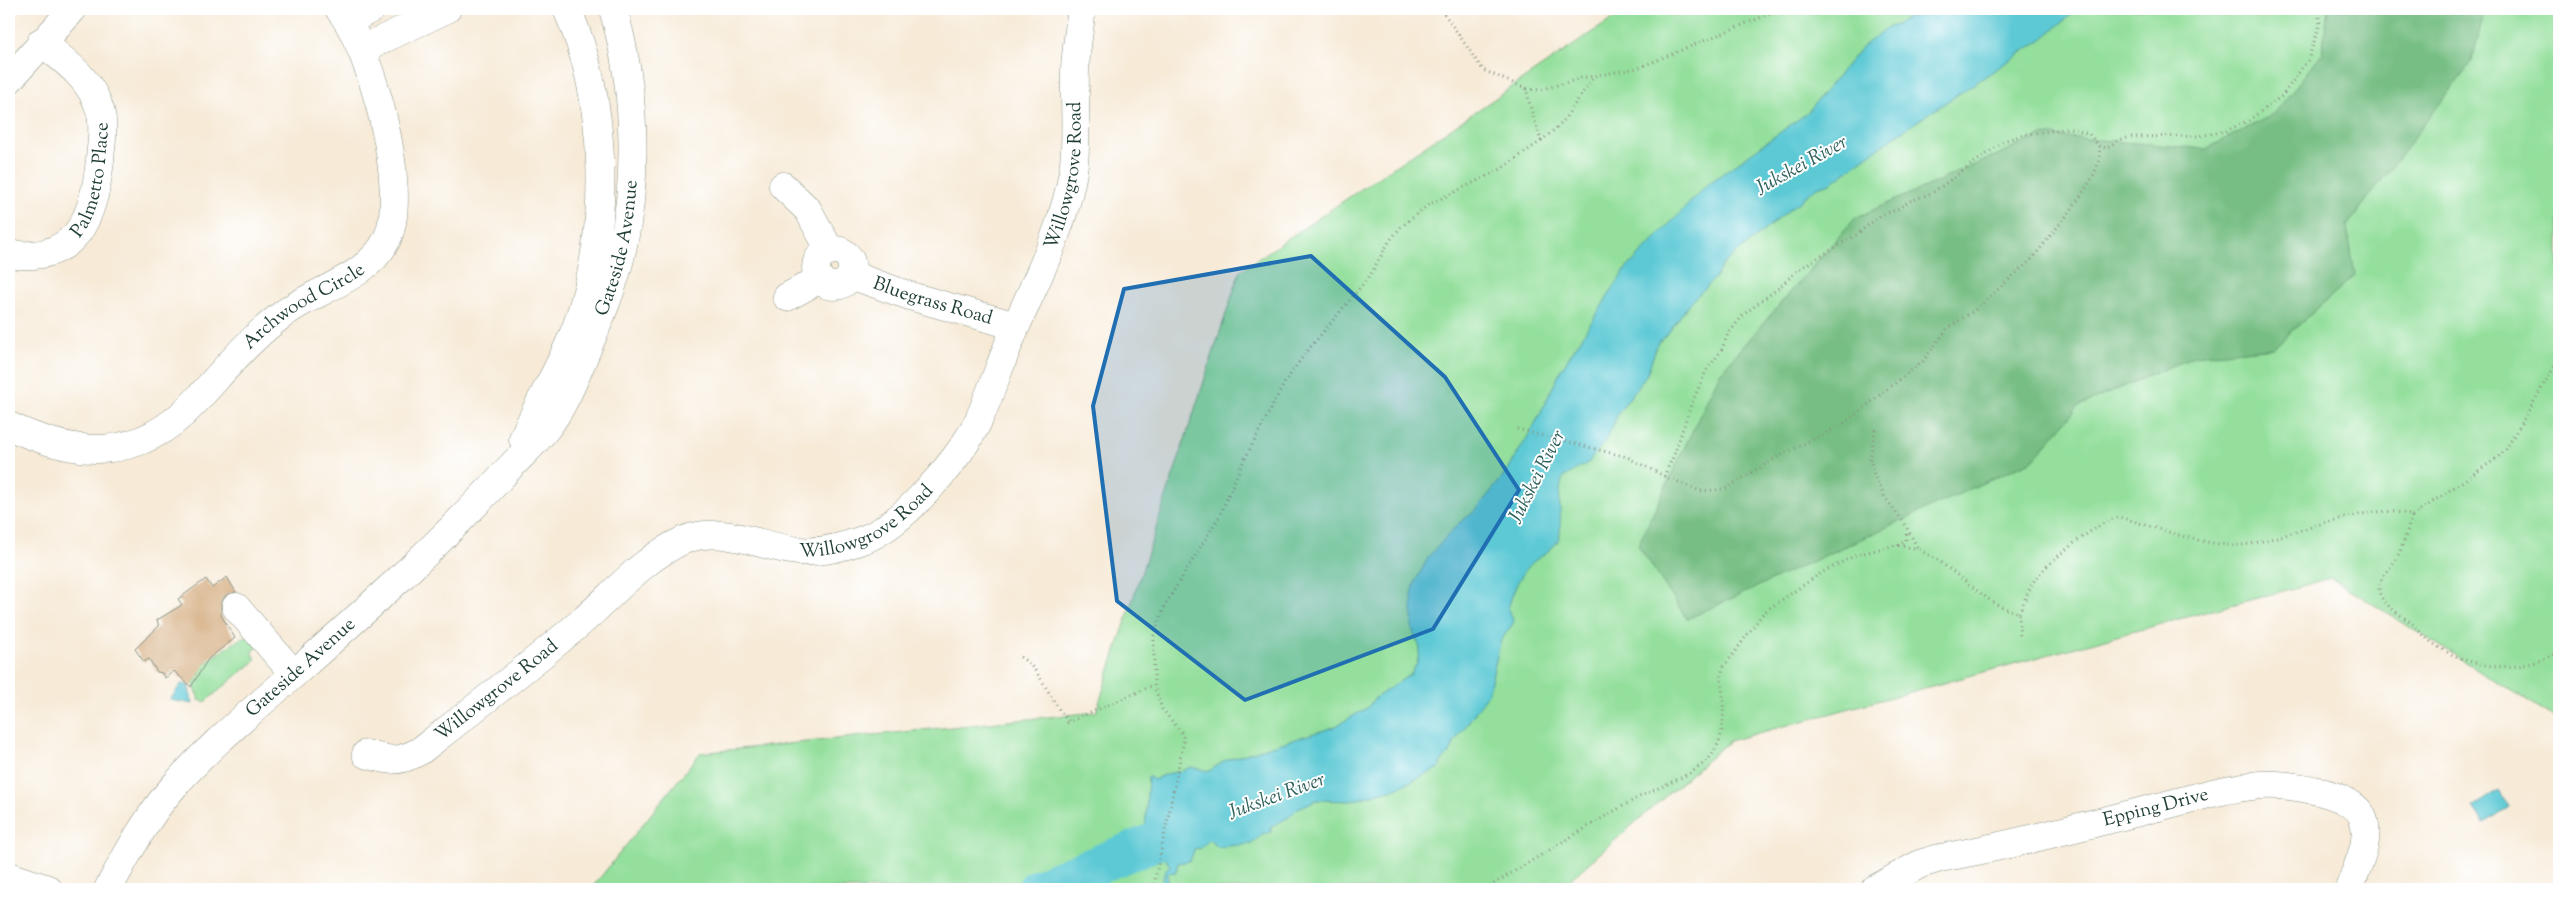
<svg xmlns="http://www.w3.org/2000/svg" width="2568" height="898" viewBox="0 0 2568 898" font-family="'Sorts Mill Goudy',serif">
<rect width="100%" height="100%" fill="#fff"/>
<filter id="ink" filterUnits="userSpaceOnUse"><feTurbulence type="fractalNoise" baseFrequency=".02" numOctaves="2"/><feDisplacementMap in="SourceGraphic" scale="10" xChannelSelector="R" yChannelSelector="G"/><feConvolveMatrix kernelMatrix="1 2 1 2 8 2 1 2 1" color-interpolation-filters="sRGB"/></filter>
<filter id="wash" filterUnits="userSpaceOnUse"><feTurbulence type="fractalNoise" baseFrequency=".0096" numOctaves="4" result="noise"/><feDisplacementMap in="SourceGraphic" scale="20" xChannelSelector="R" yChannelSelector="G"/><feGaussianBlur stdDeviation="1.12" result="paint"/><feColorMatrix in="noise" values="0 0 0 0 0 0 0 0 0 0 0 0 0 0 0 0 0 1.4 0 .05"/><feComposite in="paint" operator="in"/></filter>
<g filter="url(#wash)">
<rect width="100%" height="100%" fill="#f7ebd8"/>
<path fill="#93df9b" stroke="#598e68" d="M1627 9H2559V720L2331 578 1729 741 1559 889H591L700 753 1096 712 1240 271Z
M250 636 258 647 252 652 256 660 205 702 199 700 193 682 200 675 198 668 238 640Z"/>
<path fill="#76be83" stroke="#4a7e5c" d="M2328 9H2485L2472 61 2347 226 2355 275 2273 348 2194 356 2079 406 2033 460 1687 619 1638 545 1720 373 1855 218 2042 135 2206 149 2274 114 2322 53Z"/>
<path fill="#5dc9d5" stroke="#3e8384" d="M1925 9H2078L2042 39 1895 136 1831 183 1817 187 1723 264 1715 278 1689 304 1666 336 1658 342 1647 374 1619 412 1606 440 1589 462 1563 478C1555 497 1565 530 1557 542 1552 550 1540 556 1533 562 1519 575 1513 591 1508 609L1514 622 1501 640 1488 694 1455 741 1450 753 1441 762 1439 768 1397 788 1351 801 1317 800 1298 808 1289 817 1271 827 1272 832 1262 834 1252 844 1218 847 1209 840 1200 849 1195 848 1190 861 1178 863 1176 872 1167 873 1169 889H1161L1165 870 1170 866 1163 855 1149 857V854H1144L1148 776 1154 780C1168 770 1178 775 1190 767L1209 771 1226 760 1334 727 1367 708 1375 698 1411 674 1417 663 1420 648 1412 629V594L1415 582 1429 556 1459 523 1475 511 1506 473 1534 426 1562 368 1625 270 1708 184 1807 113 1861 48 1884 30Z
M181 684 188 685 193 704 170 700Z
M2499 790 2509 806 2484 823 2473 807Z"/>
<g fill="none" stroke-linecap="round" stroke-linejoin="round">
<path stroke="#5dc9d5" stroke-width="39" d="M1037 889 1194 826"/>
</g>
<g id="blocks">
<path fill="#d1a777" d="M227 577 236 592 226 595 221 601V615L235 638 208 659 191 687 174 671 165 678 162 673 157 672 149 659 144 662 135 649 159 626 157 620 182 605 178 599 206 579 212 588Z"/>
</g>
</g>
<g filter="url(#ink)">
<use href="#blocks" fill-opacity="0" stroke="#8b9486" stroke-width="1"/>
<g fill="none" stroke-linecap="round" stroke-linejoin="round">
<defs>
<g id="minor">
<path d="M348 21 371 9"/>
<path d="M362 49 447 9"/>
<path d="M9 80 73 9"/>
<path d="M783 186 808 210 830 251"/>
<circle cx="834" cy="268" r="18"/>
<path id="s1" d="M9 254C77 264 94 217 100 160 101 144 105 125 100 110 91 79 65 61 41 42"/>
<path id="s2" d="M851 275 910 296 1016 326"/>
<path d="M787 297 820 279"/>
<path id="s3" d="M9 426C78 458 138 462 194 403 223 372 248 340 282 315 315 289 368 279 387 239 410 191 371 48 339 9"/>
<path d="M523 439C539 399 564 363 578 322 611 226 608 101 567 9"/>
<path d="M236 607 294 674"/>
<path id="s4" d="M366 754C390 761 398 763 420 751 474 709 527 668 579 624 612 596 643 558 684 540 722 524 760 547 799 551 821 553 844 547 865 539 904 524 962 456 979 419 993 388 1003 355 1017 324 1039 274 1064 226 1073 172 1078 138 1074 104 1075 70 1076 50 1079 29 1082 9"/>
<path d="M9 876 48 889"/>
<path id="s5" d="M108 889C127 854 148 815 175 785 211 744 254 710 294 674 365 611 438 546 502 476 516 460 533 446 546 429 565 405 576 375 588 347 601 316 615 283 622 250 639 175 635 83 613 9"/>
<path id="s6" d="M1875 889 1920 864 1940 858C2009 846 2078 827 2147 810 2184 801 2223 788 2261 785 2286 783 2351 792 2362 816 2373 838 2356 868 2349 889"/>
</g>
</defs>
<use href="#minor" stroke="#8b9486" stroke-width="29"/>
<path stroke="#8b9486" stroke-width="3" stroke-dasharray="1 4" stroke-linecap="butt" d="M1527 89 1540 90 1582 78 1638 68 1781 9
M1541 141 1561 124 1593 78
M2099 146 2106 148 2119 140 2132 137 2199 136 2226 131 2249 120 2282 96 2308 60 2320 24 2318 9
M1517 429 1627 457 1664 476 1700 491 1725 489 1779 456 1842 425 1923 361 1948 328 1975 310 2032 259 2071 210 2093 177 2100 159 2099 146 2089 134 2070 128 2027 134 2006 140 1932 193 1910 201 1896 210 1881 215 1856 235 1799 269 1781 286 1744 314 1728 334 1721 351 1706 371 1691 405 1674 455 1664 476
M1875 429 1870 459 1874 475 1884 496 1906 526 1918 549 1939 561 1992 602 2004 608 2019 613 2020 639
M2412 516 2497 458 2506 449 2559 359
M1898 546 1906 540V530
M2019 613C2025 601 2028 589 2036 578 2048 562 2100 520 2119 517 2152 526 2209 548 2242 545 2287 540 2371 498 2412 516 2407 530 2404 546 2396 559 2391 568 2380 576 2379 588 2379 603 2398 613 2409 621 2418 628 2424 638 2434 644 2469 669 2522 676 2559 651
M1020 657C1043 670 1050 704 1070 722
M1067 723 1154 685
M1153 889 1184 740 1182 733 1162 709 1154 685V636L1165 605 1219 517 1239 470 1285 382 1304 355 1369 277 1390 240 1401 227 1428 205 1501 169 1541 141C1538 129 1526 98 1527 89L1483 70 1441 9
M1485 889C1534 860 1582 829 1632 801 1655 787 1698 776 1713 753 1728 731 1723 701 1721 675L1723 668 1764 612 1821 573 1856 555 1896 545 1918 549"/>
<use href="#minor" stroke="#fff" stroke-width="28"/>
</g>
</g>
<path fill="#1f6fb2" fill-opacity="0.2" stroke="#1f6fb2" stroke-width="4" stroke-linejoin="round" d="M1311 256 1445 377 1519 490 1433 629 1245 700 1117 601 1093 406 1124 289Z"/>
<g text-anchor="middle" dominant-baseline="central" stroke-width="4" stroke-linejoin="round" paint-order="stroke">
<g font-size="19" fill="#1f3d34" stroke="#fff">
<text stroke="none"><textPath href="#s4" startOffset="1008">Willowgrove Road</textPath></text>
<text stroke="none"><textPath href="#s1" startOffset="131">Palmetto Place</textPath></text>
<text stroke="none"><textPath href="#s5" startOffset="835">Gateside Avenue</textPath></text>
<text stroke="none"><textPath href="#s2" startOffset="86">Bluegrass Road</textPath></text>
<text stroke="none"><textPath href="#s3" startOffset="350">Archwood Circle</textPath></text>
<text stroke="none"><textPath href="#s4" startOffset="588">Willowgrove Road</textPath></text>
<text stroke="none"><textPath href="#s5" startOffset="296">Gateside Avenue</textPath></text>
<text stroke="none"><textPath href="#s4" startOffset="154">Willowgrove Road</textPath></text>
<text stroke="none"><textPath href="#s6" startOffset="294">Epping Drive</textPath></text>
</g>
<g font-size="20" font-style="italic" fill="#2e605c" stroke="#fff">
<text transform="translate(1802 166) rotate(-29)">Jukskei River</text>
<text transform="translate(1538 477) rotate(-63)">Jukskei River</text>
<text transform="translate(1277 797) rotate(-20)">Jukskei River</text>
</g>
</g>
<rect width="2568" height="898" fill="none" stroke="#fff" stroke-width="30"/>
</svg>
